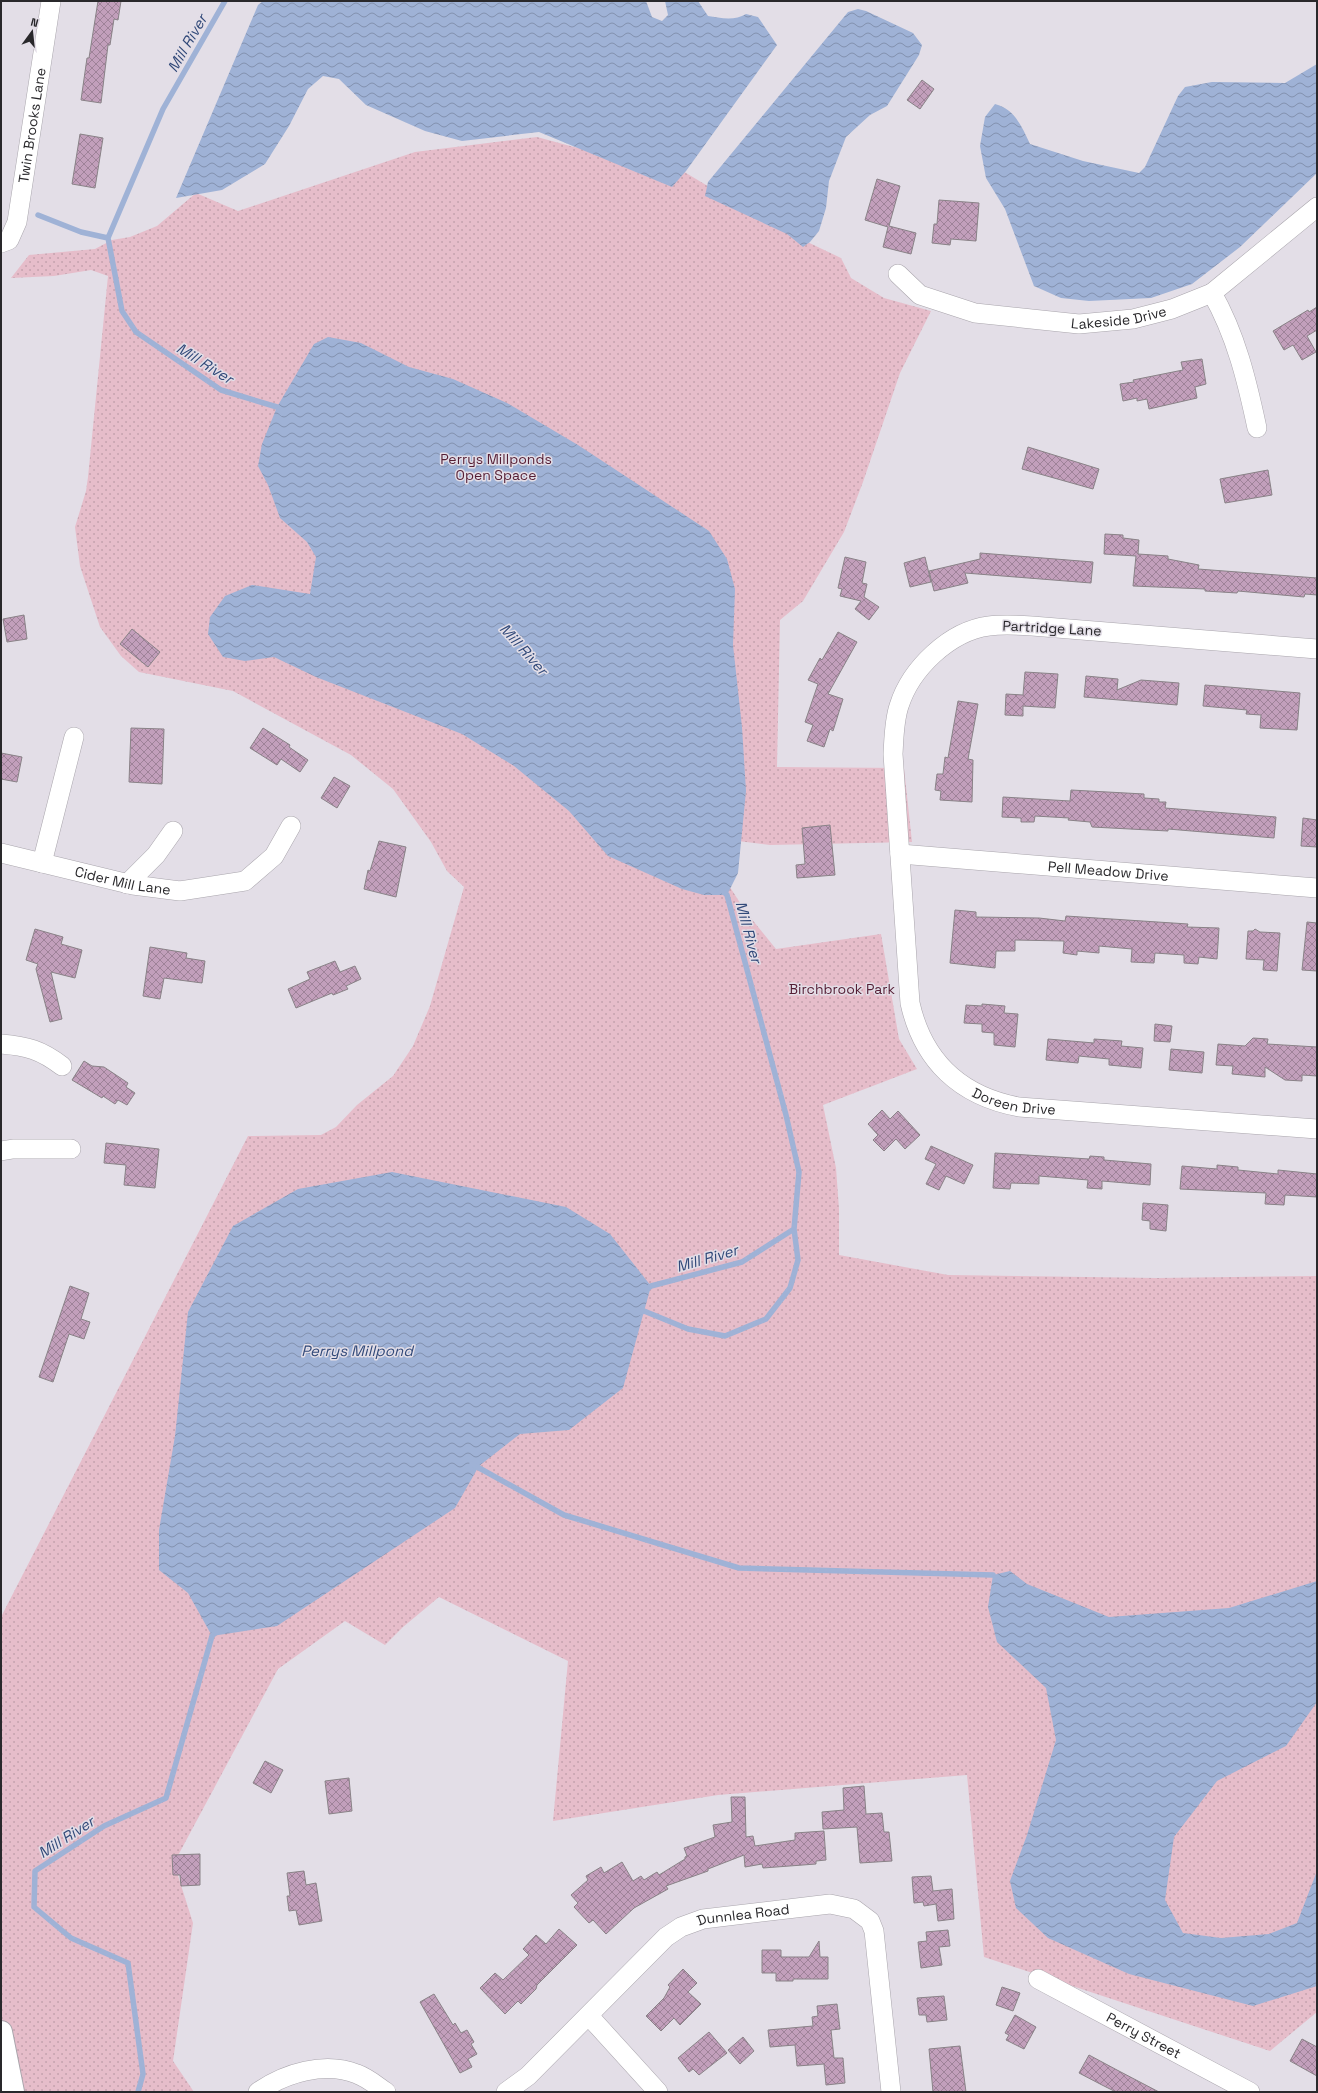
<svg xmlns="http://www.w3.org/2000/svg" width="1318" height="2093" viewBox="0 0 1318 2093" font-family="'Space Grotesk',sans-serif">
<defs>
<pattern id="grass-dots" width="8" height="8" patternUnits="userSpaceOnUse"><rect width="8" height="8" fill="#e6bdca"/><path d="M2 2h.1M6 6h.1" fill="none" stroke="#c5a2ae" stroke-width="1.8" stroke-linecap="round"/></pattern>
<pattern id="water-waves" width="16" height="10" patternUnits="userSpaceOnUse"><rect width="16" height="10" fill="#9fb2d6"/><path d="M0 5q4-4 8 0t8 0" fill="none" stroke="#8291ae"/></pattern>
<pattern id="building-cross-hatch" width="8" height="8" patternUnits="userSpaceOnUse"><rect width="8" height="8" fill="#c29fbb"/><path d="M0 0l8 8M0 8l8-8" fill="none" stroke="#9e8298"/></pattern>
</defs>
<rect width="100%" height="100%" fill="#e3dee7"/>
<path fill="url(#grass-dots)" d="M537 137 574 147 671 164 778 228 841 258 851 278 884 298 931 311 900 373 863 482 844 532 803 601 780 620 777 767 904 768 912 842 770 845 722 839 713 861 746 912 776 949 881 934 899 1039 917 1069 823 1105 836 1168 839 1209V1255L948 1275 1157 1278 1317 1276V2012L1270 2051 984 1957 967 1775 718 1795 553 1821 568 1661 439 1597 403 1627 385 1645 345 1621 278 1669 174 1863 193 1923 173 2061 194 2092H1V1617L248 1136 321 1135 336 1127 357 1105 393 1076 413 1046 430 1006 464 887 447 871 431 842 393 789 351 755 233 691 139 672 121 656 100 627 80 566 75 527 86 491 88 477 108 276 91 270 54 276 11 278 29 255 95 249 112 240 130 237 157 226 196 193 238 211 415 152Z"/>
<path fill="url(#water-waves)" d="M263 1H646L652 17 662 21 668 15 665 1H698L708 16C720 18 735 21 746 14L758 17 777 45 686 171 672 187 539 132 462 141 425 131 366 105 339 79 323 76 308 89 289 126 265 164 222 190 176 198 258 5Z
M858 9 866 11 913 33 922 45 919 55 887 106 870 115 846 137 829 181 826 208 819 231 810 242 803 247 787 234 705 196 708 182 848 12Z
M1317 64V173L1240 247 1192 284 1151 298 1089 301 1061 298 1034 286 1005 209 986 178 980 146 985 117 995 104C1015 109 1022 127 1030 144L1083 161 1139 173 1145 167 1178 96 1185 87 1212 82 1285 83Z
M328 337 361 343 409 367 453 379 507 403 578 445 709 531 727 559 735 589 733 645 742 727 746 791 738 873 727 895H704L682 889 608 856 569 811 514 766 462 734 316 677 274 657 245 661 223 657 208 634 210 617 225 596 252 585 310 594 316 557 307 542 280 518 268 485 258 466 262 444 277 407 314 344Z
M392 1172 566 1207 610 1234 651 1286 623 1388 569 1430 520 1434 479 1466 455 1508 277 1626 212 1636 188 1593 159 1570V1530L175 1436 188 1312 233 1226 298 1189Z
M1010 1571 1027 1584 1109 1617 1229 1608 1317 1581V1702L1286 1746 1217 1781 1174 1837 1165 1900 1183 1933 1221 1938 1269 1934 1297 1923 1317 1871V1986L1253 2006 1129 1974 1048 1938 1016 1908 1010 1881 1027 1835 1056 1740 1046 1688 997 1642 988 1607 993 1575Z"/>
<g fill="none" stroke-linecap="round" stroke-linejoin="round">
<path stroke="#9fb2d6" stroke-width="5.5" d="M225 1 163 109 108 238 122 311 136 332 221 390 277 407 282 413
M38 215 81 232 108 238
M646 1290 651 1286 742 1262 794 1229 799 1172 786 1115 727 895 723 891
M637 1313 644 1311 688 1329 725 1336 766 1319 790 1288 798 1260 794 1229
M472 1464 564 1515 739 1568 993 1575
M138 2092 143 2074 128 1963 71 1938 34 1907 35 1871 104 1826 166 1798 212 1636 216 1632"/>
</g>
<path fill="url(#building-cross-hatch)" stroke="#898287" d="M98 1H121L118 20 114 19 110 45H108L101 103 81 100 87 58H89Z
M922 80 934 89 920 109 907 100Z
M80 134 103 138 95 188 72 184Z
M877 179 900 186 889 226 916 233 911 254 883 247 888 227 865 220Z
M939 200 979 203 976 241 951 239 950 245 932 243 934 224H937Z
M1317 307V330L1307 336 1316 352 1302 360 1293 345 1284 350 1273 331 1308 310 1309 312Z
M1202 359 1206 384 1195 387 1197 398 1149 409 1147 399 1137 401V398L1123 401 1120 384 1134 382 1133 380 1183 370 1181 362Z
M1028 447 1099 469 1093 489 1022 469Z
M1268 470 1272 495 1225 503 1220 479Z
M1105 534 1123 535V538L1139 540 1138 554 1168 556V559L1199 565 1198 569 1317 578V595L1305 594 1304 597 1238 591 1237 593 1205 591V589L1133 586 1136 556 1104 554Z
M980 553 1093 562 1091 583 965 573 968 583 934 591 929 571 980 559Z
M845 557 866 562 862 583 867 584 864 597 879 607 869 620 855 609 861 601 840 596 842 589 838 588Z
M925 557 931 582 910 587 904 563Z
M24 615 27 639 7 642 3 619Z
M132 629 160 652 148 667 120 644Z
M838 632 857 642 828 694 843 699 833 731 830 729 824 747 807 741 813 725 805 722 818 684 808 680 820 658 822 660Z
M1025 672 1058 674 1055 708 1023 706V716L1005 715 1006 694 1023 695Z
M1086 676 1118 679 1117 690 1141 680 1179 683 1177 705 1084 697Z
M1205 685 1300 693 1297 730 1260 728 1261 715 1246 714 1247 710 1203 706Z
M958 701 978 704 968 759 973 760 972 802 940 800 941 791 935 790 937 774H943L945 757 948 758Z
M131 728 164 729 162 784 129 782Z
M263 728 290 745 289 747 308 760 300 772 281 759 277 765 250 748Z
M1 753 22 757 17 782 1 779Z
M334 777 350 786 337 808 321 798Z
M1071 790 1144 794V798L1159 799V802H1166L1165 808 1276 817 1274 838 1168 829V831L1092 827 1090 822 1068 820 1069 818 1035 816 1034 822H1021V818L1002 817 1003 797 1070 801Z
M1303 818 1317 820V847L1301 846Z
M830 825 835 875 797 878 796 865 805 864 802 828Z
M379 841 406 847 396 897 364 889 368 870 370 871Z
M955 910 976 912V917L1039 918 1065 921 1066 916 1188 924 1187 927 1219 928 1217 959 1199 957 1198 964 1184 963V955L1155 953 1154 963 1131 962 1132 949 1099 946V953L1077 951V955L1063 953 1064 941 1015 940V951H996L995 968 950 963Z
M1307 922 1317 923V971L1302 970Z
M35 929 63 937 61 944 82 950 75 978 51 972 62 1019 50 1022 36 969 38 964 26 960Z
M1255 929 1260 932 1280 933 1277 971 1263 970 1264 960 1246 959 1248 931H1253Z
M150 947 187 953 186 958 205 961 202 983 164 978 160 999 143 996Z
M335 961 340 972 355 966 361 979 346 986 348 989 333 995 332 993 296 1008 288 989 310 979 307 972Z
M982 1004 1005 1006 1004 1013 1018 1014 1015 1047 994 1045V1033L982 1032V1024L964 1023 966 1005 982 1006Z
M1155 1024 1172 1026 1170 1042 1154 1041Z
M1253 1038 1268 1039 1267 1044 1317 1047V1076L1302 1075V1081L1285 1080 1265 1067V1077L1232 1074 1233 1066 1216 1065 1218 1044 1245 1046Z
M1048 1039 1094 1043V1039L1122 1041 1121 1046 1143 1048 1141 1068 1109 1065V1059L1079 1056 1078 1063 1046 1060Z
M1171 1049 1204 1052 1202 1073 1169 1070Z
M84 1061 92 1066 104 1067 128 1083 126 1087 135 1093 127 1105 118 1100 115 1104 103 1096 102 1098 72 1080Z
M882 1110 890 1119 898 1111 920 1135 905 1149 896 1139 884 1151 873 1140 878 1135 868 1124Z
M106 1143 159 1149 155 1188 124 1185 126 1165 104 1163Z
M931 1146 973 1165 964 1184 946 1176 939 1190 926 1184 936 1164 925 1159Z
M995 1153 1089 1159 1090 1156 1104 1157V1160L1151 1164 1150 1185 1102 1181V1189L1087 1188 1088 1180 1039 1176V1184L1011 1183 1010 1189 993 1188Z
M1217 1165 1238 1167V1170L1278 1174V1170L1317 1174V1197L1285 1195 1284 1205 1265 1204 1266 1193 1180 1189 1182 1166 1217 1169Z
M1143 1203 1168 1205 1166 1231 1150 1229V1221L1142 1220Z
M70 1286 89 1293 81 1319 90 1322 84 1339 69 1334 53 1382 39 1377Z
M265 1761 283 1770 271 1793 253 1783Z
M349 1778 352 1811 329 1814 325 1781Z
M864 1786 866 1814 882 1813 884 1832H889L892 1861 860 1863 857 1827 823 1829 822 1812 844 1810 843 1788Z
M731 1797H745L746 1837 753 1836 755 1846 795 1840V1833L824 1831 826 1860 816 1861V1864L763 1868 762 1864 745 1867 744 1855 708 1869V1871L666 1886 668 1889 634 1908 606 1934 593 1920 589 1923 574 1907 578 1903 571 1895 588 1880 586 1876 601 1867 604 1873 622 1862 633 1881 641 1876 644 1880 657 1872 659 1875 685 1859V1857L687 1856 684 1848 715 1837 713 1825 732 1822Z
M200 1854V1885L181 1886 180 1875H173L172 1855Z
M304 1871 306 1885 316 1883 322 1921 299 1925 296 1910 289 1911 287 1896H290L287 1873Z
M931 1876 933 1891 952 1889 954 1919 938 1921 936 1904 924 1906 923 1902 914 1903 912 1877Z
M559 1929 577 1945 537 1985 536 1989 521 2004 518 2001 505 2014 480 1988 495 1973 503 1980 529 1955 523 1949 536 1935 546 1944Z
M948 1930 950 1946 939 1947 942 1965 921 1968 918 1942 927 1941 926 1932Z
M819 1941 820 1957H828V1979H793V1981H776V1973H762V1950H781V1957H809Z
M683 1969 697 1983 688 1992 701 2004 680 2025 674 2018 661 2031 646 2016 664 1998 670 1987 668 1985Z
M1002 1987 1020 1993 1013 2011 996 2005Z
M434 1994 453 2025 455 2023 461 2033 467 2030 474 2042 471 2044 477 2054 468 2059 472 2067 460 2073 420 2002Z
M944 1996 947 2020 927 2022 926 2015H919L917 1998Z
M837 2004 840 2029 831 2030 834 2058H843L845 2083 826 2085 824 2064 797 2066 795 2045 770 2047 768 2030 813 2026 812 2017 818 2016 817 2006Z
M1015 2015 1036 2027 1024 2049 1006 2040 1009 2035 1005 2033Z
M709 2032 727 2053 699 2075 693 2069 689 2072 678 2058Z
M743 2037 754 2051 740 2064 728 2050Z
M1302 2039 1317 2047V2076L1290 2061Z
M960 2046 966 2092H933L929 2049Z
M1089 2055 1117 2070 1159 2092H1116L1102 2085 1079 2073Z"/>
<g fill="none" stroke-linecap="round" stroke-linejoin="round">
<defs>
<g id="minor">
<path id="s1" d="M1 243 9 240 17 222 51 1"/>
<path id="s2" d="M898 274 920 295 975 313 1079 324 1133 319 1172 309 1212 293 1317 207"/>
<path d="M1212 293C1236 335 1247 381 1257 428"/>
<path id="s3" d="M1317 649 1032 626C1018 625 1004 624 989 626 950 631 911 668 899 706 894 721 894 738 893 754L910 1003C923 1061 960 1096 1019 1107L1317 1129"/>
<path id="s4" d="M1 853 133 885 180 891 245 881 274 856 291 826"/>
<path id="s5" d="M900 854 1317 888"/>
<path d="M42 863 74 737"/>
<path d="M127 884 156 855 173 831"/>
<path d="M1 1044C27 1046 41 1050 62 1066"/>
<path d="M1 1151 13 1149H71"/>
<path id="s6" d="M1038 1979 1250 2092"/>
<path d="M589 2016 658 2092"/>
<path d="M258 2092C285 2073 325 2061 357 2074 368 2078 377 2086 386 2092"/>
<path id="s7" d="M506 2092 528 2076 666 1937 681 1927 703 1919 830 1904 854 1909 870 1921 874 1931 891 2092"/>
</g>
<path id="major" d="M1 2032 13 2092"/>
</defs>
<use href="#minor" stroke="#a9a5ac" stroke-width="20"/>
<use href="#major" stroke="#a9a5ac" stroke-width="24"/>
<use href="#minor" stroke="#fff" stroke-width="19"/>
<use href="#major" stroke="#fff" stroke-width="22"/>
</g>
<g text-anchor="middle" dominant-baseline="central" stroke-width="3" stroke-linejoin="round" paint-order="stroke">
<g font-size="14" fill="#29282b" stroke="#e3dee7">
<text stroke="none"><textPath href="#s1" startOffset="126">Twin Brooks Lane</textPath></text>
<text stroke="none"><textPath href="#s2" startOffset="233">Lakeside Drive</textPath></text>
<text transform="translate(1052 628) rotate(3)">Partridge Lane</text>
<text stroke="none"><textPath href="#s5" startOffset="209">Pell Meadow Drive</textPath></text>
<text stroke="none"><textPath href="#s4" startOffset="125">Cider Mill Lane</textPath></text>
<text stroke="none"><textPath href="#s3" startOffset="908">Doreen Drive</textPath></text>
<text stroke="none"><textPath href="#s7" startOffset="305">Dunnlea Road</textPath></text>
<text stroke="none"><textPath href="#s6" startOffset="120">Perry Street</textPath></text>
</g>
<g font-size="14" fill="#551e35" stroke="#e3dee7">
<text x="496" y="459">Perrys Millponds<tspan x="496" dy="16">Open Space</tspan></text>
<text x="842" y="989">Birchbrook Park</text>
</g>
<g font-size="15" font-style="italic" fill="#314979" stroke="#e3dee7">
<text transform="translate(187 43) rotate(-60)">Mill River</text>
<text transform="translate(205 363) rotate(32)">Mill River</text>
<text transform="translate(524 649) rotate(48)">Mill River</text>
<text transform="translate(749 932) rotate(75)">Mill River</text>
<text transform="translate(707 1258) rotate(-16)">Mill River</text>
<text x="357" y="1350">Perrys Millpond</text>
<text transform="translate(66 1837) rotate(-33)">Mill River</text>
</g>
</g>
<rect width="1318" height="2093" fill="none" stroke="#29282b" stroke-width="4"/>
<g transform="translate(32 32) rotate(15)" stroke="#e3dee7" stroke-width="3" paint-order="stroke">
<path d="M0-3L7 15L0 10L-7 15Z" fill="#29282b"/>
<text y="-6" font-size="11" font-weight="bold" text-anchor="middle" fill="#29282b">N</text>
</g>
</svg>
